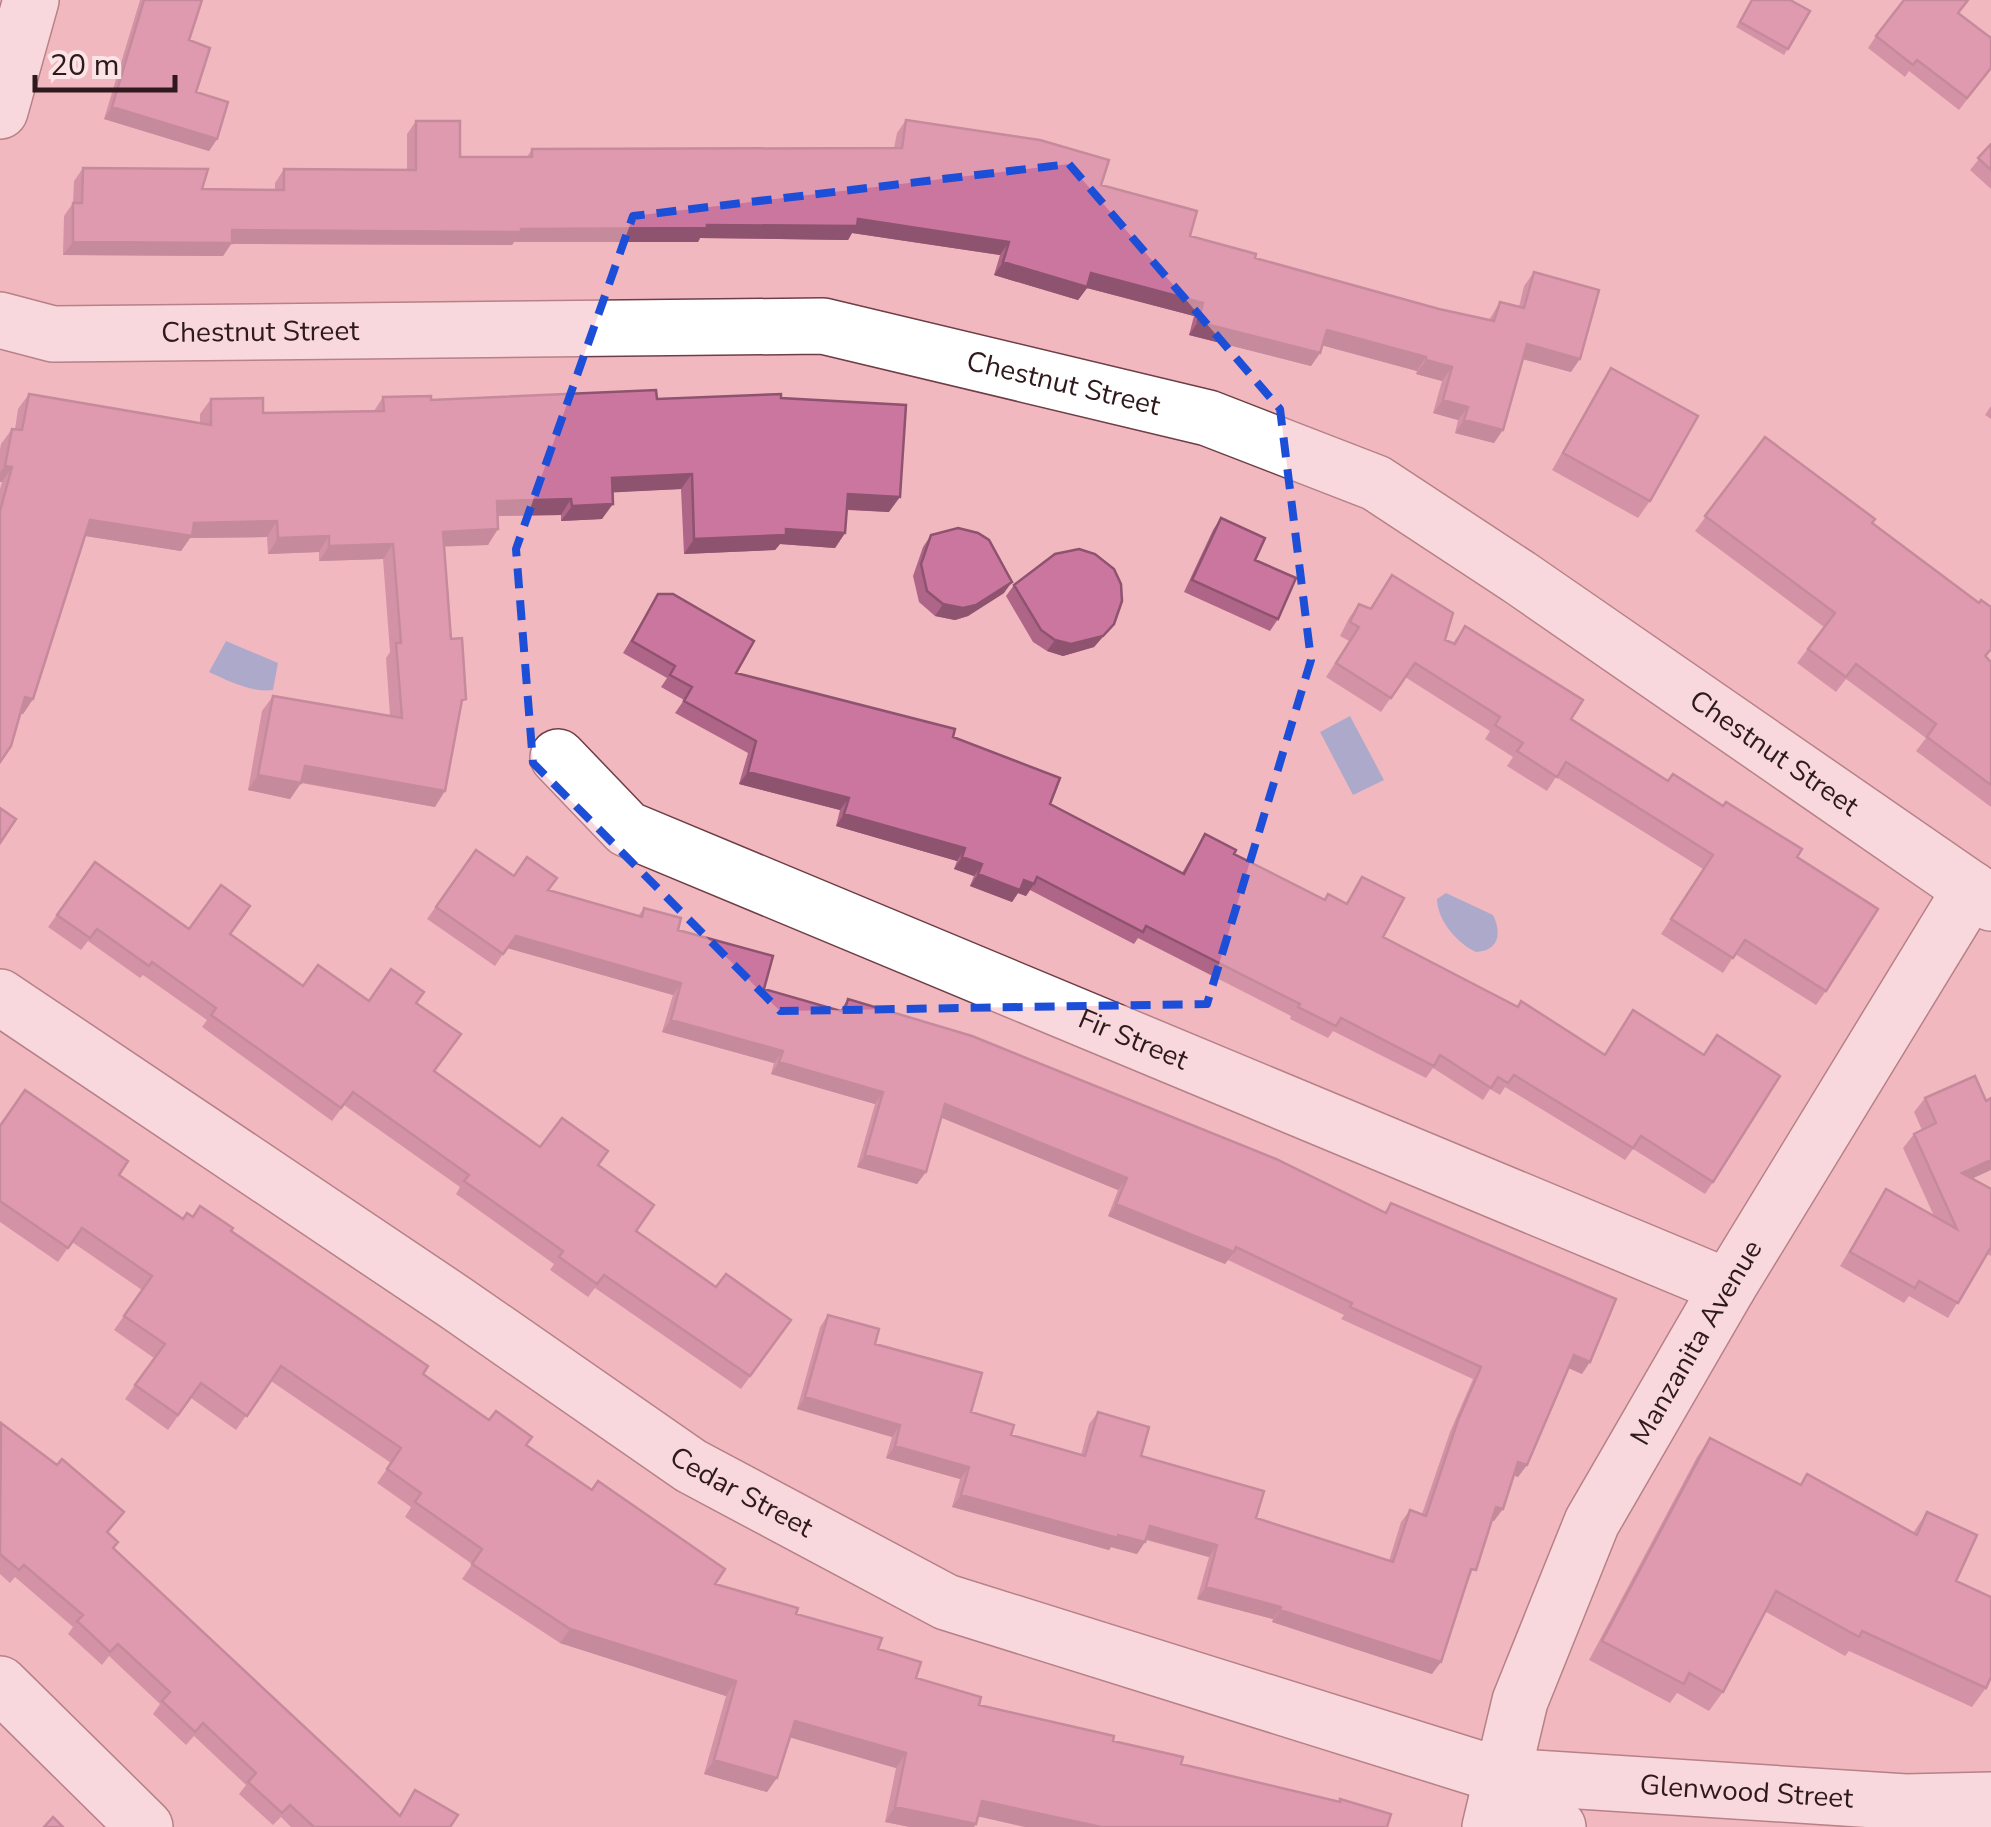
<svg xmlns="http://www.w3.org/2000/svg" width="1991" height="1827" viewBox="0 0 1991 1827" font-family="'Nunito Sans',sans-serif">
<rect width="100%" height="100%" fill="#f2b8bf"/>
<path fill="#5a98da" d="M226 641 278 663 273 690C253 693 228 681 209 672Z
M1350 716 1384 780 1353 795 1320 732Z
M1446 893 1493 915C1502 933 1499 951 1476 952 1458 944 1437 920 1437 899Z"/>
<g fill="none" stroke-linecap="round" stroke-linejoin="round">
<defs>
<g id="minor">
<path d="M0 111 31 0"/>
<path id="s1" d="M0 320 53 334 823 326 1208 418 1376 483 1519 577 1991 903"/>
<path id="s2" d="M558 757 627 829 1728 1287"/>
<path id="s3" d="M0 997 456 1303 691 1466 946 1602 1502 1776 1558 1827"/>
<path d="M0 1684 145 1827"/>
<path id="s4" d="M1502 1776 1906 1802 1991 1800"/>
<path id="s5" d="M1490 1827 1520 1701 1592 1522 1728 1287 1971 889"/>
</g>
</defs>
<use href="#minor" stroke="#6e3e45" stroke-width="58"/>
<use href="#minor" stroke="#fff" stroke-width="55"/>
</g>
<path fill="#af6588" d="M140 0H202L189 40 196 92 217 139 209 151 104 119Z
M1751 0 1810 11 1784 55 1736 27Z
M1876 36 1991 38V69L1959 110 1909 71 1905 77 1868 48Z
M906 120 1101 185 1190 236 1255 258 1439 309 1489 320 1500 302 1519 307 1524 286 1534 272 1571 372 1523 359 1494 443 1455 433 1458 420 1433 413 1442 381 1416 374 1417 371 1322 345 1320 353 1311 366 1189 335 1194 316 1087 288 1078 300 994 275 1000 255 852 233 848 240 700 238 698 242H514L512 245 231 244 223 256 63 255 64 216 73 203 74 181 83 168 202 189 275 190V183L284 169 407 170V134L416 121 460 157H527L532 149 894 148 897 133Z
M1991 144V189L1970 170Z
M1611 368 1650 501 1638 518 1552 470 1600 385Z
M29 394 200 423V414L211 399 263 413 374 411 383 397 431 400 781 398 889 512 847 510 845 533 835 548 780 544 775 550 684 554 681 489 613 492 602 519 561 521V515L498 516 488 545 444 546 451 639 460 708 435 807 301 783 290 799 248 790 262 711 273 696 390 716 386 658 390 652 383 559 319 561V552L268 554 267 537 190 538 181 551 85 536 33 699 23 714H21L0 762V489L2 482H0V449L1 444 12 429H15L18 409Z
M1991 406V419L1985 415Z
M1765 437 1872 523 1979 603 1991 607V650L1986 657 1991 662V807L1916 751 1926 738 1846 679 1836 692 1797 663 1824 627 1695 531Z
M1221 518 1255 560 1278 619 1270 631 1184 592 1213 530Z
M931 535 1004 593 968 616 955 620 935 616 919 602 913 576 923 547Z
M1392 575 1445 640 1453 643 1465 626 1571 719 1668 781 1797 857 1826 991 1816 1005 1735 954 1723 973 1661 934 1703 869 1556 777 1547 791 1507 766 1513 757 1485 739 1490 731 1405 677 1381 712 1326 677 1349 641 1340 636 1349 618 1359 604 1370 608Z
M1014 585 1114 624 1094 647 1063 656 1047 651 1033 642 1006 596Z
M658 594 736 673 953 737 1050 804 1182 873 1205 834 1234 854 1325 899 1346 903 1362 877 1383 937 1713 1182 1705 1194 1633 1149 1625 1160 1505 1087 1500 1095 1490 1089 1483 1100 1433 1068 1426 1078 1333 1031 1328 1038 1290 1019 1291 1016 1138 938 1134 944 1030 890 1026 896 1018 893 1012 902 970 886 974 876 954 869 957 861 836 826 840 810 739 784 748 753 675 713 684 700 661 687 667 678 623 653Z
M476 850 514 876 548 890 638 916 644 908 764 989 840 1011 848 999 1385 1212 1391 1203 1582 1374 1569 1368 1527 1465 1518 1477 1514 1475 1494 1521 1492 1520 1432 1674 1272 1622 1273 1619 1197 1599 1209 1557 1146 1540 1137 1554 1111 1547 1109 1550 952 1507 960 1479 886 1458 892 1437 797 1409 820 1327 828 1315 875 1344 971 1412 1011 1435 1081 1455 1089 1424 1098 1412 1141 1456 1256 1518 1389 1561 1401 1522 1410 1510 1422 1514 1450 1432 1473 1379 1341 1319 1344 1315 1228 1260 1225 1264 1108 1216 1118 1190 941 1117 917 1184 857 1167 875 1104 771 1074 774 1063 662 1032 673 995 507 948 495 966 427 919Z
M95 862 189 929 230 934 303 986 369 1001 416 1003 434 1071 540 1147 599 1165 636 1231 716 1287 791 1320 741 1389 595 1288 588 1297 550 1270 554 1264 456 1194 460 1187 344 1105 332 1121 202 1027 207 1020 143 975 140 978 88 941 81 950 48 927Z
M1925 1098 1972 1178 1991 1189V1256L1987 1254 1948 1318 1909 1296 1904 1303 1840 1266 1886 1189 1934 1216 1903 1148 1914 1134 1922 1130 1914 1112Z
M0 1126 119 1175 183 1219 192 1217 231 1231 423 1374 526 1445 715 1584 796 1614 878 1649 916 1678 979 1705 1113 1741 1181 1764 1391 1814 978 1817 974 1827H910L885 1822 896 1768 790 1737 767 1792 704 1774 726 1696 560 1643 462 1579 472 1564 405 1517 411 1507 377 1483 391 1463 271 1381 236 1430 191 1398 168 1430 125 1399 154 1358 114 1330 142 1290 72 1242 58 1262 0 1222Z
M0 1425 124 1512 108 1533 113 1549 399 1815 415 1790 450 1827H291L281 1817 273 1825 239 1794 246 1785 194 1736 186 1745 153 1714 160 1704 109 1656 102 1665 68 1634 73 1627 15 1577 10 1583 0 1574Z
M1710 1438 1800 1484 1807 1474 1913 1533 1927 1512 1956 1581 1986 1688 1972 1707 1849 1651 1845 1656 1766 1612 1723 1692 1709 1711 1677 1693 1670 1703 1589 1660 1697 1457Z"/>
<path fill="#8e536f" d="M112 107 217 139 209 151 104 119Z
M858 219 1009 242 1000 255 852 233 848 240 700 238 698 242H514L512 245 231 244 223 256 63 255 73 242 232 230 521 229Z
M1003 262 1091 273 1203 303 1194 316 1087 288 1078 300 994 275Z
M1198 322 1320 353 1311 366 1189 335Z
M1327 330 1426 357 1417 371 1317 344Z
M1527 344 1580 359 1571 372 1518 358Z
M1426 360 1452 367 1442 381 1416 374Z
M1443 400 1468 407 1458 420 1433 413Z
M1464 420 1503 430 1494 443 1455 433Z
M5 466 12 467 2 482H0V472Z
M692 474 681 489 602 493 612 478Z
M848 494 900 497 889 512 837 509Z
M571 499 561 515 487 516 497 501Z
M613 504 602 519 561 521 572 506Z
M90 520 194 523 277 521 267 537 190 538 181 551 79 535Z
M498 529 488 545 432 547 443 532Z
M786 529 845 533 835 548 780 544 775 550 684 554 694 539Z
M329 536 319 552 268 554 278 538Z
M393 544 383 559 319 561 329 546Z
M1012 582 1004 593 968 616 955 620 935 616 943 604Z
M1114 624 1094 647 1063 656 1047 651 1055 640Z
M25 697 33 699 23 714 15 712Z
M305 766 445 791 435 807 294 781Z
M748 772 849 798 840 810 739 784Z
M258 775 301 783 290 799 248 790Z
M844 814 965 848 957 861 836 826Z
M962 857 982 864 974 876 954 869Z
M978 874 1024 880 1034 884 1026 896 1018 893 1012 902 970 886Z
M516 936 681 983 673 995 507 948Z
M671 1020 783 1051 774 1063 662 1032Z
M779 1062 883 1092 875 1104 771 1074Z
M945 1104 1127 1178 1118 1190 937 1116Z
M865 1155 926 1172 917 1184 857 1167Z
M1991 1160V1170L1952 1188 1962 1173Z
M1116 1204 1234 1252 1225 1264 1108 1216Z
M1574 1355 1590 1362 1582 1374 1566 1367Z
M805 1397 900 1425 892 1437 797 1409Z
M895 1446 969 1467 960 1479 886 1458Z
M1518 1462 1527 1465 1518 1477 1510 1474Z
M961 1495 1145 1542 1137 1554 1111 1547 1109 1550 952 1507Z
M1496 1507 1503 1509 1494 1521 1488 1519Z
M1150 1526 1217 1545 1209 1557 1142 1538Z
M1206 1587 1281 1607 1273 1619 1197 1599Z
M1280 1610 1441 1662 1432 1674 1272 1622Z
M570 1629 736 1681 726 1696 560 1643Z
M795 1721 906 1753 896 1768 785 1736Z
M714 1760 777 1778 767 1792 704 1774Z
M982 1801 1101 1827H1025L972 1815Z
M895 1807 976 1824 974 1827H910L885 1822Z"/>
<path fill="#cb769e" stroke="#8e536f" stroke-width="2.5" d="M144 0H202L189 40 210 48 196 92 228 102 217 139 112 107Z
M1752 0H1790L1810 11 1788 49 1740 22Z
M1904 0H1968L1958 13 1991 38V68L1967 98 1917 60 1913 65 1876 36Z
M906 120 1040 140 1109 160 1101 185 1197 211 1190 236 1256 254 1255 258 1439 309 1494 321 1500 302 1524 308 1534 272 1599 290 1580 359 1527 344 1503 430 1464 420 1468 407 1443 400 1452 367 1426 360V357L1327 330 1320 353 1198 322 1203 303 1091 273 1087 287 1003 262 1009 242 858 219 857 226 707 225V228L521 229V232L232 230V243L73 242V203H82L83 168 208 169 202 189 284 190V169L416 170V121H460V157H532V149L902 148Z
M1991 144V170L1978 158Z
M1611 368 1698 416 1650 501 1563 453Z
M656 390 657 399 781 394V398L906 405 900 497 848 494 845 533 786 529V535L694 539 692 474 612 478 613 504 572 506 571 499 497 501 498 529 443 532 451 639 462 638 466 699 462 700 445 791 305 766 301 783 258 775 273 696 402 718 396 643H401L393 544 329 546V536L278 538 277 521 194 523 192 536 90 520 33 699 25 697 11 746 0 762V511L12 467 5 466 12 429 22 430 29 394 211 425V399L263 398V413L384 411 383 397 431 396V400Z
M1765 437 1875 519 1872 523 1979 603 1981 600 1991 607V649L1985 656 1991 662V785L1927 737 1936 724 1856 664 1846 677 1808 649 1835 613 1705 516Z
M1221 518 1265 538 1255 560 1296 578 1278 619 1192 580Z
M958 528 978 533 989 540 1012 582 976 605 963 608 943 604 927 591 921 564 931 535Z
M1079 549 1095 554 1114 569 1121 584 1122 601 1114 624 1103 636 1071 644 1055 640 1041 630 1014 585 1055 554Z
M1392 575 1453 613 1445 640 1455 644 1465 626 1583 700 1571 719 1668 781 1673 774 1723 806 1726 802 1802 849 1797 857 1878 909 1826 991 1745 940 1733 958 1671 919 1713 855 1566 762 1557 777 1517 751 1523 743 1495 725 1500 717 1415 663 1391 698 1336 663 1359 627 1350 622 1359 604 1371 609Z
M658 594H673L754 641 736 673 955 729 953 737 1060 778 1050 804 1184 874 1205 834 1236 850 1234 854 1325 900 1328 894 1347 904 1362 877 1404 898 1383 937 1518 1007 1521 1001 1605 1055 1633 1010 1704 1055 1717 1035 1780 1076 1713 1182 1641 1136 1633 1148 1514 1075 1508 1083 1498 1077 1491 1088 1440 1055 1434 1066 1341 1018 1336 1026 1298 1007 1300 1004 1146 926 1143 932 1037 877 1034 884 1024 880 1020 890 978 874 982 864 962 857 965 848 844 814 849 798 748 772 756 741 684 701 692 687 670 675 675 666 632 641Z
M0 808 16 819 0 843Z
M476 850 514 876 527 857 557 878 548 890 642 917 644 908 681 918 678 930 773 956 764 989 844 1012 848 999 972 1036 1276 1159 1386 1213 1391 1203 1616 1299 1590 1362 1574 1355 1527 1465 1518 1462 1503 1509 1496 1507 1476 1570 1471 1569 1441 1662 1280 1610 1281 1607 1206 1587 1217 1545 1150 1526 1145 1542 1118 1535V1538L961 1495 969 1467 895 1446 900 1425 805 1397 828 1315 879 1329 875 1344 982 1373 971 1412 1014 1425 1011 1435 1085 1456 1098 1412 1149 1427 1141 1456 1264 1491 1256 1518 1393 1562 1410 1510 1426 1516 1458 1420 1481 1367 1350 1307 1352 1303 1236 1247 1234 1252 1116 1204 1127 1178 945 1104 926 1172 865 1155 883 1092 779 1062 783 1051 671 1020 681 983 516 936 503 954 436 907Z
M95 862 189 929 221 885 250 906 230 934 303 986 318 965 369 1001 391 969 424 992 416 1003 461 1034 434 1071 540 1147 562 1118 608 1151 598 1165 654 1205 636 1231 716 1287 726 1274 791 1320 750 1376 604 1275 597 1284 559 1257 563 1251 464 1181 469 1175 353 1092 341 1108 211 1015 216 1008 152 962 149 966 97 929 90 938 57 915Z
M1975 1076 1986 1101 1991 1098V1160L1962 1173 1991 1189V1247L1958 1303 1919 1281 1915 1288 1850 1252 1886 1189 1957 1229 1914 1134 1936 1123 1925 1098Z
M25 1090 128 1161 119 1175 183 1219 187 1213 193 1217 200 1206 233 1228 231 1231 428 1366 423 1374 489 1420 496 1411 532 1437 526 1445 592 1490 598 1481 725 1569 715 1584 798 1608 796 1614 882 1638 878 1649 921 1662 916 1678 981 1697 979 1705 1114 1736 1113 1741 1183 1757 1181 1764 1340 1802V1799L1391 1814 1387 1827H1101L982 1801 976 1824 895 1807 906 1753 795 1721 777 1778 714 1760 736 1681 570 1629 472 1564 482 1549 415 1502 421 1493 387 1469 401 1448 281 1366 247 1416 201 1383 178 1415 135 1385 165 1344 124 1316 152 1276 82 1228 68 1248 0 1201V1126Z
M1 1423 57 1465 62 1459 124 1512 107 1532 118 1542 113 1548 400 1816 415 1790 458 1815 450 1827H314L290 1805 282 1813 248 1782 256 1773 203 1723 195 1732 162 1701 170 1692 118 1644 110 1652 77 1621 83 1615 24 1565 19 1570 0 1554Z
M1710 1438 1801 1485 1807 1474 1917 1535 1927 1512 1977 1535 1956 1581 1991 1597V1677L1986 1688 1862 1631 1859 1637 1776 1591 1723 1692 1689 1673 1684 1684 1602 1641Z
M53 1817 63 1827H44Z"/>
<path d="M0 0H1991V1827H0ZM1069 164 1280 409 1311 660 1207 1004 780 1011 533 763 516 549 633 216Z" fill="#f2b8bf" fill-opacity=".55" fill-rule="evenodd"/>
<path fill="none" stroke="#1d4ed8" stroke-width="8" stroke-dasharray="20 12" stroke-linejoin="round" d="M1069 164 1280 409 1311 660 1207 1004 780 1011 533 763 516 549 633 216Z"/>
<g text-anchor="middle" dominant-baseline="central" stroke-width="8" stroke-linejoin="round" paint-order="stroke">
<g font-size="28" fill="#2e191c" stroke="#fce4e6">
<text stroke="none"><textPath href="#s1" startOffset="262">Chestnut Street</textPath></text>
<text stroke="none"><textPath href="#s1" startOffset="1072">Chestnut Street</textPath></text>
<text stroke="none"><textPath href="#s1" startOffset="1882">Chestnut Street</textPath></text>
<text stroke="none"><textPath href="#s2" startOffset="648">Fir Street</textPath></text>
<text stroke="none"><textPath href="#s5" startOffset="530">Manzanita Avenue</textPath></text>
<text stroke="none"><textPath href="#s3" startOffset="892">Cedar Street</textPath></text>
<text stroke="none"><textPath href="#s4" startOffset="245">Glenwood Street</textPath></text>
</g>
</g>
<path d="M35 75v15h140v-15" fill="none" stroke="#2e191c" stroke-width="5"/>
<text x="50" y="75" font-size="30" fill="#2e191c" stroke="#fce4e6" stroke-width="8" paint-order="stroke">20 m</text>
</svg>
